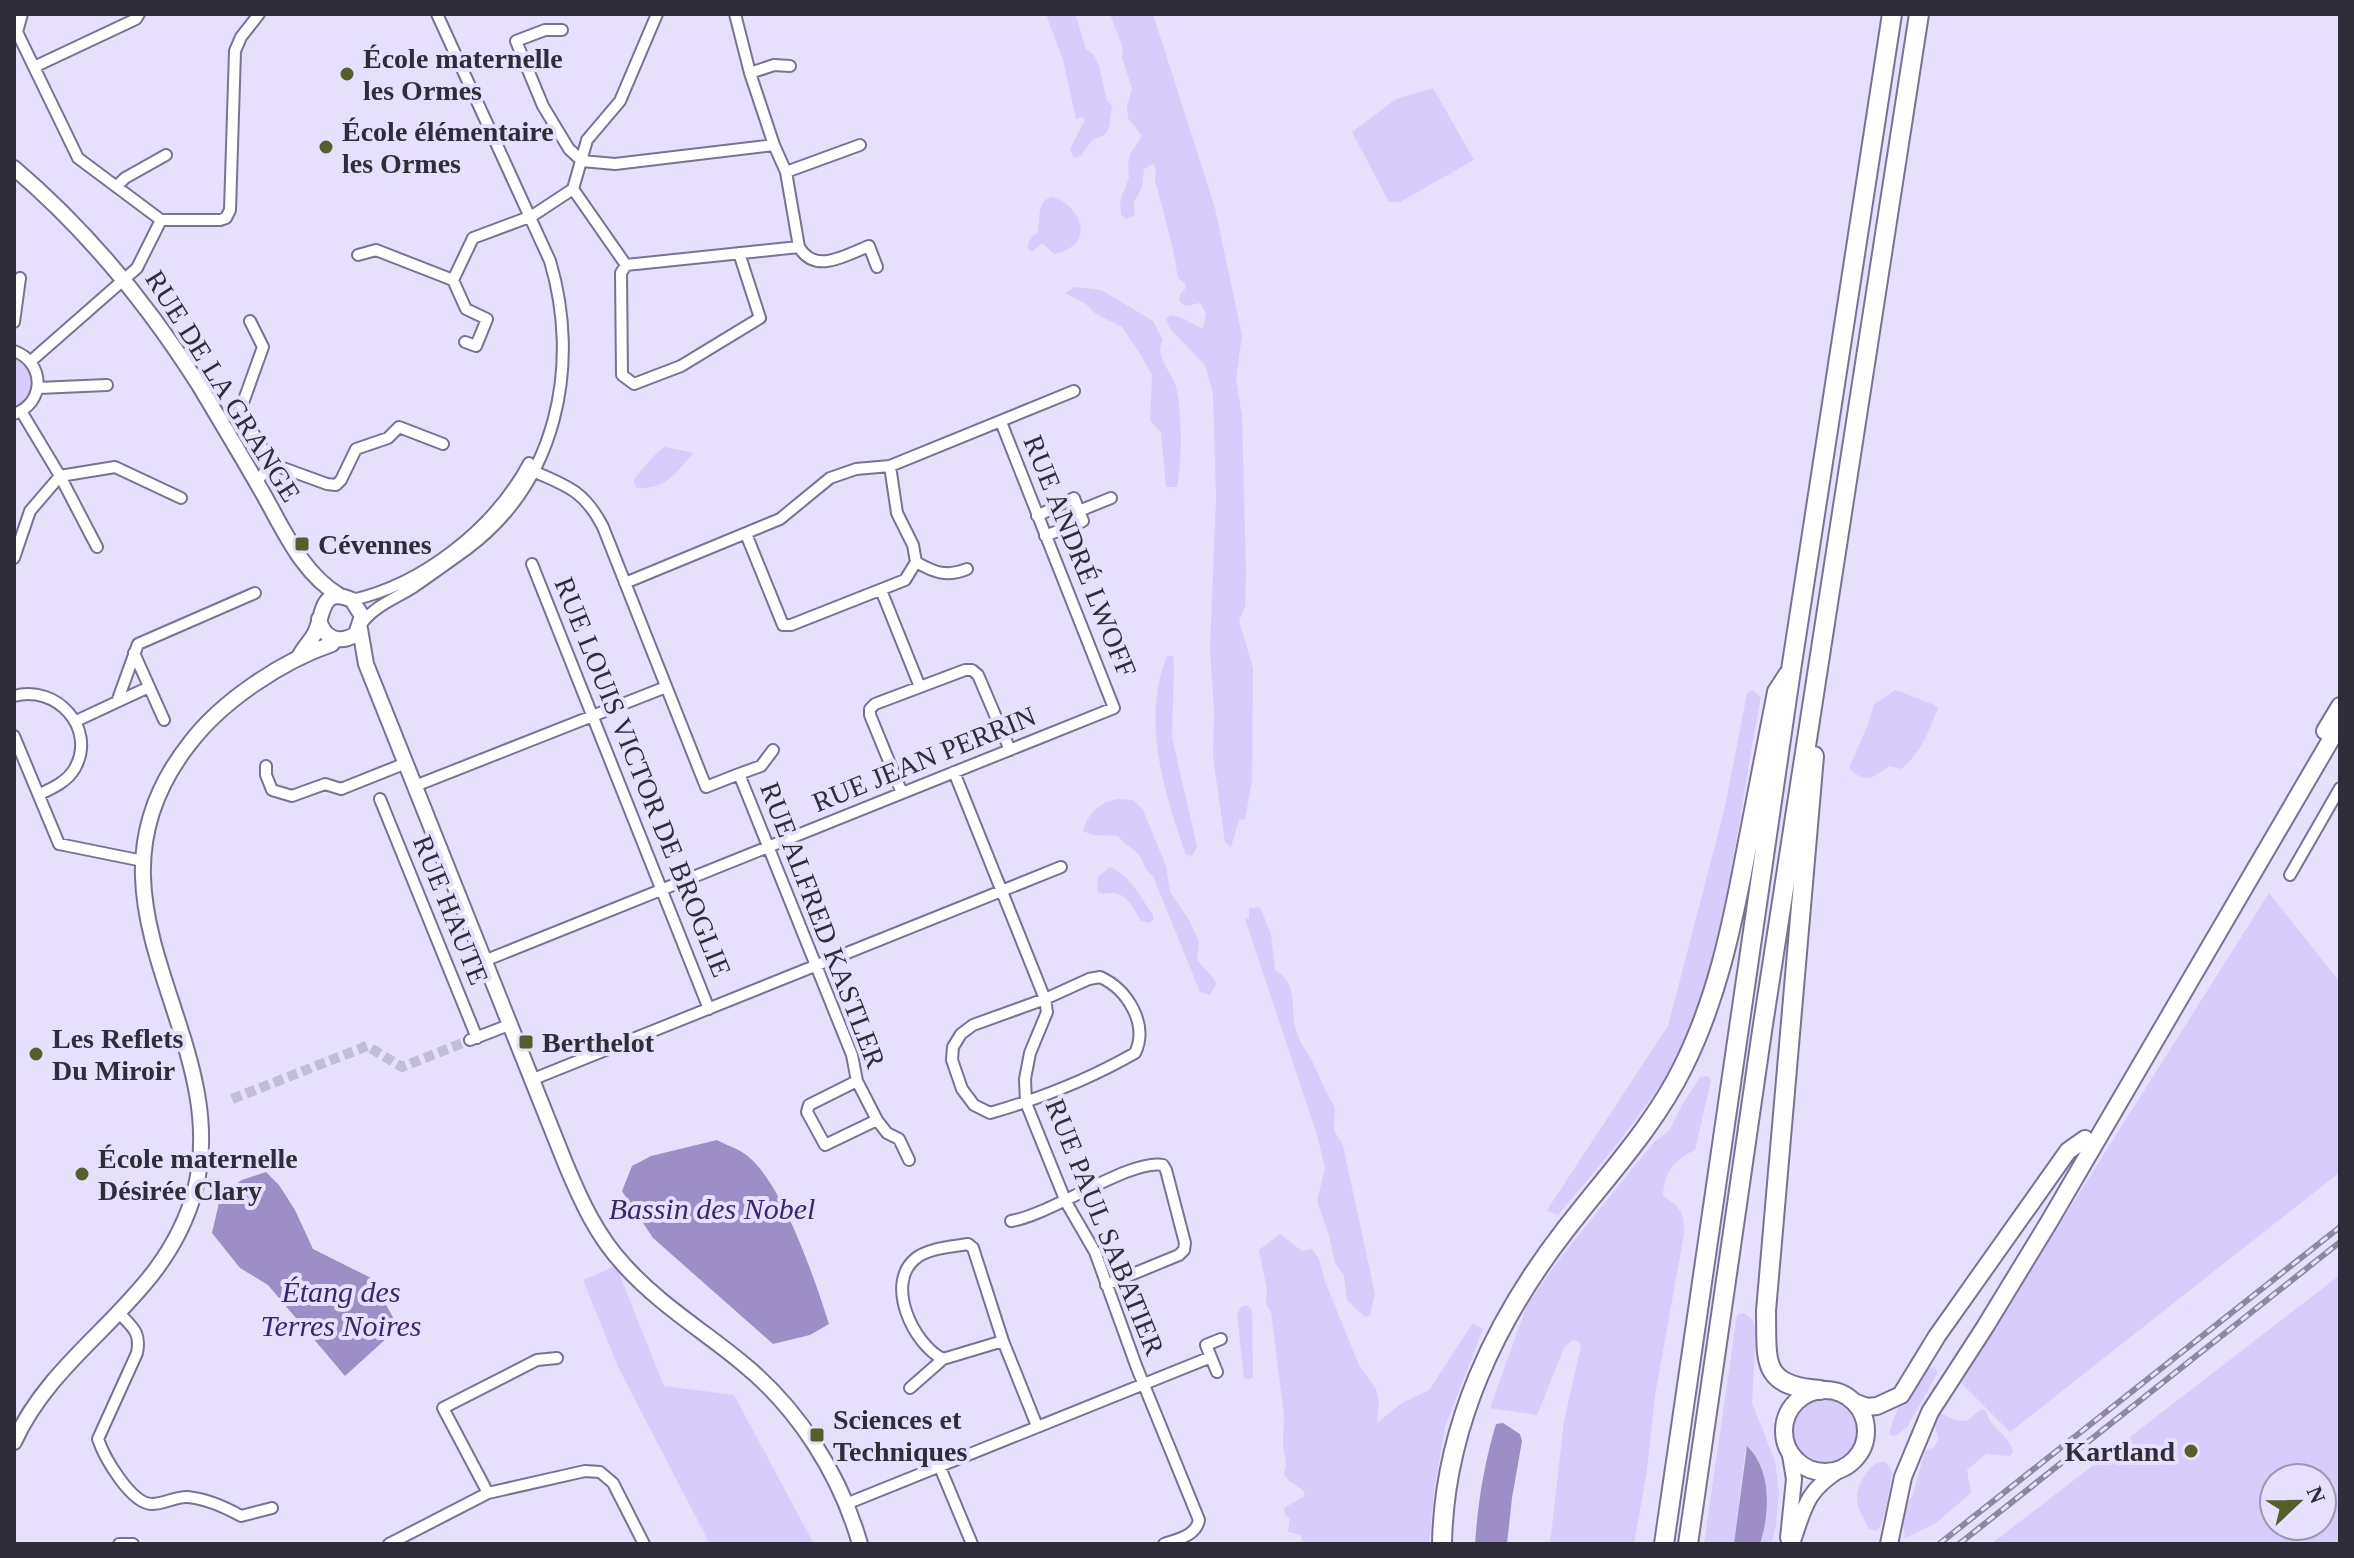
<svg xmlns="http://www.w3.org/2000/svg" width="2354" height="1558" viewBox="0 0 2354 1558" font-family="'Times New Roman',serif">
<rect width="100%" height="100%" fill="#e6e0fc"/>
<path fill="#d7ccfb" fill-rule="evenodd" d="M1046 14H1075L1086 49 1094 55 1099 66 1107 101 1112 106 1109 127 1106 134 1091 141 1081 156 1074 158 1070 149 1085 120 1083 117 1076 119 1063 60Z
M1110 14H1153L1215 208 1242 336 1236 379 1242 416 1246 572 1245 607 1239 621 1253 668 1252 781 1245 819 1239 820 1231 847 1225 842 1213 756 1214 712 1210 647 1216 499 1213 394 1205 365 1170 329 1166 319 1170 315 1179 317 1203 329 1206 313 1200 303 1186 306 1179 301 1180 294 1186 288 1185 283 1178 278 1173 249 1155 180 1156 169 1153 164 1144 169 1142 187 1134 202 1135 215 1126 219 1121 215 1120 201 1129 177 1128 165 1130 154 1142 136 1128 118 1127 107 1132 89 1122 57 1123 48Z
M1433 88 1474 160 1400 202H1389L1352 132 1396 99Z
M1053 197C1085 209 1094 246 1054 254L1042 243 1032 252 1027 248 1031 237 1038 232C1040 218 1037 199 1053 197Z
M1075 287 1101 290 1153 321 1163 340C1153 360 1174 371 1177 391 1182 418 1182 461 1177 487H1166L1161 433 1150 420 1152 375 1139 352 1122 327 1096 314 1086 304 1065 293Z
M14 357C32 365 37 382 27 399L14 408Z
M665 447 694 453C673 474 669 489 636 488L634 480C639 472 658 450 665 447Z
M1167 656H1173L1174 665 1172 737 1197 847 1192 856 1186 855C1164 792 1141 721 1167 656Z
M1752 690 1761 697C1737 817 1727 960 1670 1070 1664 1082 1654 1094 1646 1105 1619 1144 1588 1179 1558 1215L1547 1210 1668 1026 1725 807 1747 693Z
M1896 690 1932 704 1938 708C1928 732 1922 753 1901 769L1890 766C1874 777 1864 785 1849 768L1869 722 1874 704Z
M1118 799 1133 800 1143 810 1166 866 1170 892 1189 920 1199 942 1197 960 1215 980 1216 984 1210 995 1200 992 1153 876C1142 868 1146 863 1138 854 1133 848 1125 845 1118 836L1092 835 1083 831C1088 813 1099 802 1118 799Z
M1110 867C1130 875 1141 898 1153 915V920L1149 923 1141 921C1132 905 1124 888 1103 894L1097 891 1098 877Z
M2269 893 2340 982V1172L2010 1432 1960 1382Z
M1260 907 1271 934 1275 970C1301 986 1288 1009 1297 1033 1300 1043 1307 1052 1312 1061 1320 1077 1325 1092 1335 1107L1334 1130 1343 1146 1375 1294 1370 1315 1365 1317 1347 1300 1344 1276 1335 1263 1329 1235 1317 1201 1325 1168 1317 1135 1245 919 1249 918V908Z
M1708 1076 1711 1080 1695 1150C1674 1160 1664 1172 1663 1196 1682 1208 1684 1213 1684 1234L1655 1395 1647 1470 1634 1544H1550L1564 1421 1581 1346 1579 1342 1573 1340 1565 1346 1537 1415 1490 1408 1527 1305 1561 1257 1654 1142 1669 1131 1682 1105 1700 1077Z
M1280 1234 1302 1251 1312 1249 1319 1259 1324 1279 1359 1365 1376 1389 1379 1404 1377 1423 1402 1403 1429 1390 1473 1323 1483 1329 1445 1427 1434 1491 1429 1544H1303L1301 1535 1288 1532 1290 1518 1285 1515 1284 1508 1305 1496 1303 1490 1289 1481 1284 1474 1286 1465 1283 1444 1284 1415 1271 1312 1266 1304 1267 1290 1259 1250Z
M616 1266 664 1386 734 1395 814 1544H710L619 1369 583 1280Z
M2340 1275V1544H1991ZM2274 1478H2322V1526H2274Z
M1246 1305 1252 1309 1253 1377 1248 1380 1244 1378 1237 1315 1241 1307Z
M1744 1313 1752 1319 1756 1328 1752 1403 1775 1461 1779 1492 1776 1526 1771 1544H1760C1771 1512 1771 1472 1748 1446L1745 1452 1734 1544H1704L1737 1315Z
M1933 1367 1937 1370V1374L1907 1427 1896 1436 1889 1435C1895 1412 1909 1375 1933 1367Z
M1792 1432a33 33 0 1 1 66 0a33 33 0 1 1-66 0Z
M1981 1409 1986 1411C1990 1428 2008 1434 2013 1451L2010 1456 1986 1454 1967 1470 1971 1493 1936 1523 1905 1538 1901 1510 1912 1497 1925 1451 1934 1447 1939 1439 1932 1418 1938 1412 1955 1420 1967 1421Z
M1880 1462H1886L1892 1472C1890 1486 1885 1523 1877 1531L1869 1529C1860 1511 1851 1499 1862 1480 1868 1471 1870 1466 1880 1462Z"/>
<path fill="#9d8ec8" d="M717 1140C728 1146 742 1150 750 1158 784 1188 815 1280 829 1324L810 1335 773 1344 653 1238 622 1191 632 1166 651 1156Z
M266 1172 279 1185 295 1210 313 1249 371 1278 395 1321 387 1338 345 1376 268 1285 240 1268 212 1233 221 1194 242 1180Z
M1503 1423 1520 1434 1522 1441 1512 1498 1507 1544H1475C1478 1502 1484 1464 1496 1424Z
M1747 1446C1772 1470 1770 1513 1760 1544H1734Z"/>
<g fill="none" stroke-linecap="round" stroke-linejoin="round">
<path stroke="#c2bcd5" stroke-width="10" stroke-dasharray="10 5" stroke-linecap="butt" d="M232 1099 367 1046 402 1067 470 1040"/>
<defs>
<path id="street" d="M22 14 17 32 78 158 161 220H220L226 218 230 210 235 51 241 37 259 14
M562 30H545L516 41 543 106 569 149 582 161 615 164 774 145
M34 67 136 19 139 14
M750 73 774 65 790 66
M786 172 860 145
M117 186 125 178 166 155
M573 189 626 265 799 247 786 172 774 145 750 73 735 14
M799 247C815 275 846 255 869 246L877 267
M358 255 376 250 453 280
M626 265 621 273 622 375 634 384 681 366 760 318 739 253
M250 321 263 347 240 411 272 464
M14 322 20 278
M465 342 476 346 487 319 466 309 453 280 473 238 532 216 573 189 587 140 620 101 657 14
M14 351C45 362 46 403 14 414
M31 361 137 268 161 220
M38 388 107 385
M21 411 60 476 97 547
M526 468C564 485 583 488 603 527L706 787 739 774 852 1055 857 1081 877 1120 887 1133 899 1139 909 1160
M256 482 272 464 327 484 336 485 341 480 356 449 388 438 399 427 443 444
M1079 511 1111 498
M1037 516 1074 498 1083 521 1045 536
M746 534 783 625H791L905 580 916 562 913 545 897 513 890 466
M14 558 30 511 60 476 115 467 181 498
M916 562C935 573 947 577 967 569
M532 564 709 1009
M625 583 780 519 830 478 856 469 890 466 1074 391
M881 590 920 687
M352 600C424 584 495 527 529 463
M362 623C375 606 394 599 412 588 431 575 449 562 467 549 557 482 581 365 550 261L437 14
M134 653 164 720
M14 696C56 684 97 728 75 768 68 781 53 788 40 794
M117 702 138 644 255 593
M76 721 149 687
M14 736 59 844 143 861
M266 766V775L272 790 292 796 325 784 341 789 406 763
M954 772 1045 999 1047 1012 1030 1053 1025 1079 1026 1103 1066 1202 1095 1252 1137 1368 1199 1520C1196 1536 1178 1539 1164 1544
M739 774 761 766 773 750
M415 786 666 687
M902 793 870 715V709L875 704 965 670H972L978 675 1010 750
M380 799 477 1038
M2290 875 2340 788
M484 961 1114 708 1001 422
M1100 977C1127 989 1149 1024 1135 1053 1088 1080 1042 1098 990 1113L974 1105 962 1089 952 1060 953 1047 961 1034 973 1025 1045 999 1089 979Z
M470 1040 509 1025
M531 1080 1061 867
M857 1081 809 1105 807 1112 825 1145 877 1120
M1011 1221C1051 1215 1131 1158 1163 1165L1166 1170 1185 1243 1184 1250 1179 1255 1106 1285
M119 1313C133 1328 141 1332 137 1353L98 1439C104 1457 131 1504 152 1504 164 1504 177 1496 188 1497 207 1499 225 1507 241 1516L272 1508
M1003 1341 943 1359C913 1344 885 1284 915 1259 927 1248 952 1247 968 1244L973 1248 1003 1341 1037 1426
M1217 1372 1206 1345 1221 1339
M910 1388 943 1359
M939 1465 972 1544
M488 1493 443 1408 537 1360 557 1358
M846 1504 1211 1357
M119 1544H133
M389 1544 488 1493 585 1471 600 1472 613 1483 644 1544"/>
<path id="secondary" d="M14 168C88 231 147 303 199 385 220 420 241 455 261 490 283 528 301 573 340 596
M360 629 366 664 566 1165C581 1201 597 1236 624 1265 658 1303 702 1330 741 1362 798 1408 840 1474 860 1544
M300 655C304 647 311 641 315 633 324 615 320 586 352 600L362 616 356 634C339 645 323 638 319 619
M14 1442C59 1343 165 1303 195 1190 235 1032 64 902 190 743 222 701 282 661 332 644L335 639
M1788 1538 1794 1479 1790 1455
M1792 1544C1805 1506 1806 1491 1841 1469"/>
<path id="primary" d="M2325 731 2340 706
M1784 1431a41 41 0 1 1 82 0a41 41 0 1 1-82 0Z
M1854 1402 1867 1407 1877 1406 1901 1395 1937 1336 2068 1151 2085 1139
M1889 1544 1903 1477 1930 1412 1985 1327 2049 1222 2340 724"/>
<path id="highway" d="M1814 756 1766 1311C1767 1361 1760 1386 1820 1390
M1442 1544C1444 1427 1496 1319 1566 1229 1607 1176 1654 1126 1683 1067 1717 999 1732 926 1746 852 1756 799 1767 745 1777 692L1788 675
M1664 1544 1791 670 1892 14
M1688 1544 1762 1031 1919 14"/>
</defs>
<use href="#street" stroke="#7a7292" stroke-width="14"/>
<use href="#secondary" stroke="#7a7292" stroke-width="18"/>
<use href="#primary" stroke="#7a7292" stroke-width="20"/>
<use href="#highway" stroke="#7a7292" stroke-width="22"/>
<use href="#street" stroke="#fff" stroke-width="10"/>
<use href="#secondary" stroke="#fff" stroke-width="14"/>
<use href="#primary" stroke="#fff" stroke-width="16"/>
<use href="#highway" stroke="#fff" stroke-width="18"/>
<defs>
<path id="rail" d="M1939 1544 2340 1227
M1959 1544 2340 1242"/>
</defs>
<use href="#rail" stroke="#8d889d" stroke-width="6"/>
<use href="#rail" stroke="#e6e0fc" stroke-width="3" stroke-dasharray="9" stroke-linecap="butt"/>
</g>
<g fill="#575e2d" stroke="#e6e0fc" stroke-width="3">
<circle cx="347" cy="74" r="8"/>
<circle cx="326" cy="147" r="8"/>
<rect x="294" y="536" width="16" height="16" rx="4"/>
<rect x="518" y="1034" width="16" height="16" rx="4"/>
<circle cx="36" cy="1054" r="8"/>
<circle cx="82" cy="1174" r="8"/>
<rect x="809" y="1427" width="16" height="16" rx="4"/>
<circle cx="2191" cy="1451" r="8"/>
</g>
<g text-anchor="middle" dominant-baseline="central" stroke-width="8" stroke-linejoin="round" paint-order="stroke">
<g font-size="28" font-weight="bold" fill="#302d3a" stroke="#e6e0fc" text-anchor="start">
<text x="363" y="58">École maternelle<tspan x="363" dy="32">les Ormes</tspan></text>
<text x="342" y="131">École élémentaire<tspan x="342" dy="32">les Ormes</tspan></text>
<text x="318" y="544">Cévennes</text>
<text x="52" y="1038">Les Reflets<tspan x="52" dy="32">Du Miroir</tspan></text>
<text x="542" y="1042">Berthelot</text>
<text x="98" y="1158">École maternelle<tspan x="98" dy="32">Désirée Clary</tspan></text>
<text x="833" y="1419">Sciences et<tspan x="833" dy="32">Techniques</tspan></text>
<text x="2175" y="1451" text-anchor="end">Kartland</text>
</g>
<g font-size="28" fill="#302d3a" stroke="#e6e0fc">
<text transform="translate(223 386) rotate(58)">RUE DE LA GRANGE</text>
<text transform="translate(1080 556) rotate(68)">RUE ANDRÉ LWOFF</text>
<text transform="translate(924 759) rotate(-22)">RUE JEAN PERRIN</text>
<text transform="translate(643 777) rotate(68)">RUE LOUIS VICTOR DE BROGLIE</text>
<text transform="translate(451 910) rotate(68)">RUE HAUTE</text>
<text transform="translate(823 925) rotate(69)">RUE ALFRED KASTLER</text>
<text transform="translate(1105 1227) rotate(68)">RUE PAUL SABATIER</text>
</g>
<g font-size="30" font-style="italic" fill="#3e256a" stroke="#e6e0fc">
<text x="712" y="1208">Bassin des Nobel</text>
<text x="341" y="1291">Étang des<tspan x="341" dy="34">Terres Noires</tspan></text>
</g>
</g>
<rect width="2354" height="1558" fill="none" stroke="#302d3a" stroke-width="32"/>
<g transform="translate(2298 1502) rotate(68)"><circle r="38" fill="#e6e0fc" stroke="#9d98ae" stroke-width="2"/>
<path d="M0-6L14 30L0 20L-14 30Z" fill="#575e2d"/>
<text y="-12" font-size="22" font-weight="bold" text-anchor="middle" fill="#302d3a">N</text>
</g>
</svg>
